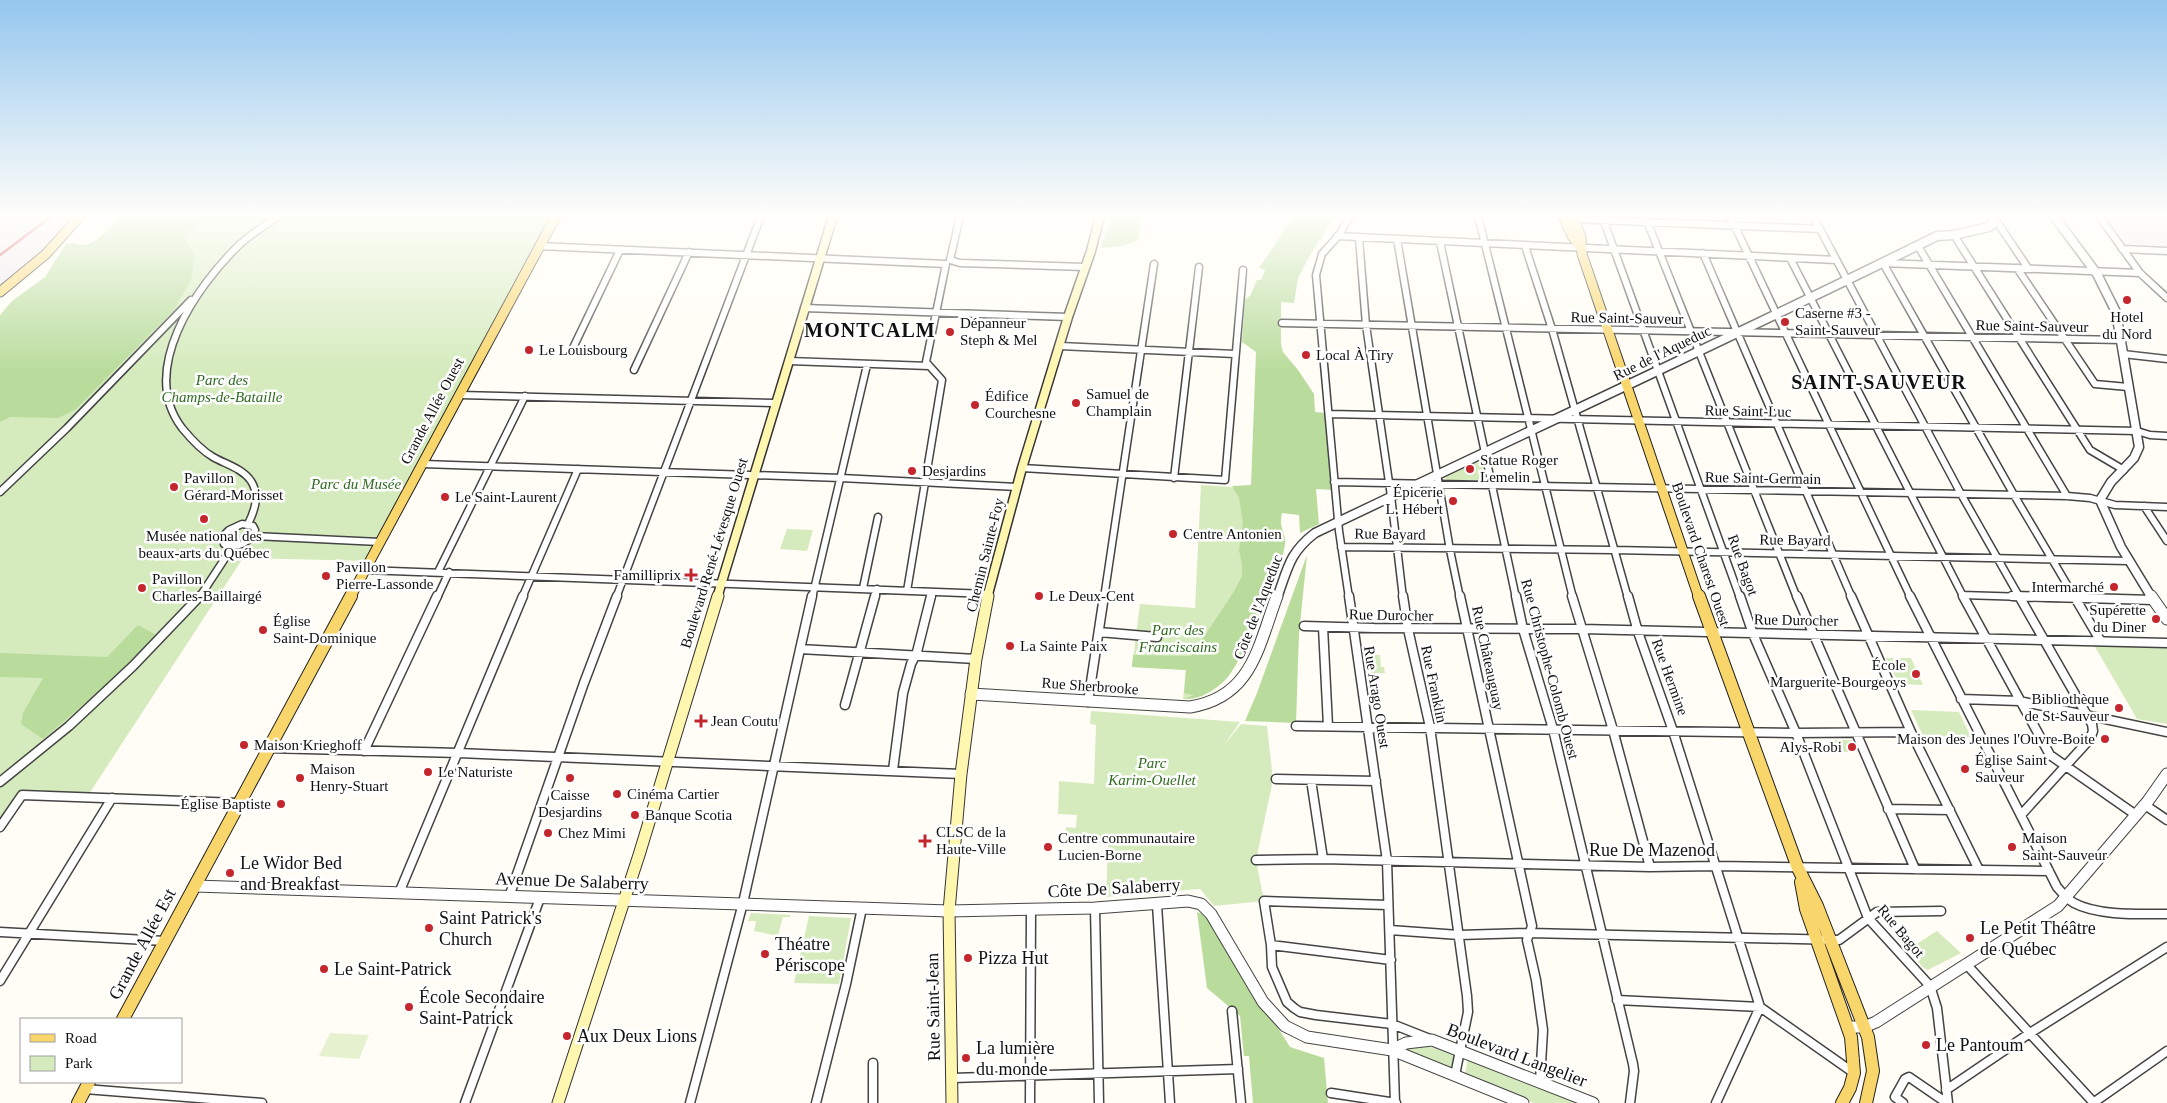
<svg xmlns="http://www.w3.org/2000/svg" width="2167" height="1103" viewBox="0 0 2167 1103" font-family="Georgia,serif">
<rect width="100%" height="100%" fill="#fffdf5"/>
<path fill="#eee6ef" d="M0 216H73L39 254 0 287Z
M2099 216H2167V254L2122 249Z"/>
<path fill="#d5ebbd" d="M159 216H557L370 561 243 558 87 797 22 795 0 827V355Z
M1481 459 1486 480H1447L1444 477Z
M1201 485 1244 488V574L1195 695 1183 699 1186 670 1132 667 1140 604 1195 608Z
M787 529 813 530 807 551 780 549Z
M2094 645 2167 647V724L2137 719Z
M1361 654 1380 655 1381 667H1384L1385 673H1365Z
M1886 658H1911L1923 685 1899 684Z
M1911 710 1959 712 1971 737 1923 736Z
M1091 711 1240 722 1224 745 1241 724 1267 726 1273 780 1256 860 1264 901 1214 906 1200 889 1106 897 1108 843H1065L1066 827 1076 828 1077 815 1058 814 1059 781 1094 784 1096 725 1090 724Z
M1829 740H1852L1857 752H1835Z
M751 913 791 915 790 917H783L778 936 754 931 756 921H748Z
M809 916 851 918 839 984 794 983Z
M1937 931 1961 953 1928 970 1924 968 1907 950Z
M1410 1045 1438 1048 1455 1054 1451 1069 1403 1051 1402 1047Z
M1468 1059 1578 1103H1534L1465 1074Z"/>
<path fill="#b9dc9c" d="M122 216H218L200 223 184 237 195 256 191 280 174 310 75 410 58 418 10 417 0 422V315L12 301 45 277 66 244C73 241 77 245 85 245 98 243 113 225 122 216Z
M1112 216H1142L1138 240 1123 246 1101 248Z
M1294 216H1336L1310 255 1298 278 1294 303 1281 302V345L1283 352 1298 370 1314 394 1315 412 1326 413 1333 490 1316 489 1319 524 1300 533 1299 515 1282 513C1281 518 1280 523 1282 528 1283 533 1286 538 1285 543 1284 567 1243 660 1227 678 1216 690 1200 700 1183 699L1194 695 1184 693 1186 670 1132 667 1133 655 1191 656 1233 593 1242 576V564L1239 550 1243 522 1239 498 1232 486 1251 485 1256 352 1242 342 1245 299 1250 296 1257 280H1261L1265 270 1259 268Z
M1307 555 1299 634 1296 723 1245 721 1257 693Z
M138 625 162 638 43 739 21 724 23 713 43 678 0 677V653L107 657Z
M1197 912 1203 914 1210 920 1290 1047 1324 1058 1328 1103H1253L1249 1056H1244L1240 1016 1207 988Z"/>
<path fill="#e6f2cf" d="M330 1033 369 1035 359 1059 319 1056Z"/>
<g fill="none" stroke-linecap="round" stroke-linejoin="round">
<defs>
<path id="minor-far1" d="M960 216 950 260 960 263 1085 267
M1478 216 1573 598
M1602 216C1647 344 1695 470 1740 598
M1645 216 1797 598
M1730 216 1911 598
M1813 216 1961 494 2020 598
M1993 216 2028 268
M2099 216 2140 273 2167 298
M1574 219 1820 229
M1954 235 2090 450 2124 470
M1337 236 1836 260
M1359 238 1366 325 1391 496 1403 598
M1397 239 1450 550 1460 598
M1440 242 1516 598
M539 246 946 264 926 362 942 380 907 591
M1525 246 1552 329 1628 598
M1918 246 2067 496
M2122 249 2167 251
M1703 253 1852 598
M1790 258 1964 598
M1883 263 2014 495 2075 598
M1883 263 2140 273
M2017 268 2095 384 2128 387
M804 308 1068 317
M1282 323 2122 340
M1060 346 1235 354
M572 350 620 250
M2123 354 2167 359
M789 361 929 366
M634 370 689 252
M460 395 775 403
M1329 414 2137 431 2150 435 2167 436
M423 464 841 478 1017 487
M1022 468 1225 480 1243 270
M1174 478 1199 267
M1334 482 2067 496 2090 498 2115 505 2167 507
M0 492 67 428 191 300
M2144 506 2167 541
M242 524 253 526 255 530C249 543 238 549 224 544V535L229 530Z
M248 524C255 510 260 495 251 481 242 468 225 464 213 457 201 450 191 439 182 428 138 370 196 287 239 245 251 234 265 225 279 216
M253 536 380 542
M1341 547 1614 550 2128 561
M365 570 988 594
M438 572 525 396
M863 588 878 517
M1962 595 2060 598
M199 598 233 546
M437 598 449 572
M522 598 578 469
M616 598 761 216
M812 598 867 365
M875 598 877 589
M931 598 932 592
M1104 598 1154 264
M1349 598 1339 531 1316 275 1322 254 1339 235 1350 216"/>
<path id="minor" d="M1349 596 1387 861 1395 1103
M1403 596 1408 629 1430 727 1467 996 1468 1012 1455 1075
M1460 596 1532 926 1527 940 1536 980 1543 1030 1540 1081
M1516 596 1523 629 1553 729 1633 1064 1634 1071 1630 1103
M1572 596 1613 730 1650 867
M1628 596 1638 632 1673 731 1760 1007 1854 1073
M1740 596 1753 634 1796 733 1868 918 1930 986 1937 1008 1948 1103
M1797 596 1915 869
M1851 596 1911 732 1979 870
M1910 596 2057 887C2062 893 2067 899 2074 903 2098 916 2140 914 2167 914
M1963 596 2050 755 2136 815
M2012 596 2153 600
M2019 596 2092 724 2093 731 2090 739 2021 815
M2074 596 2100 640
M1304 626 1374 628 1582 629 2167 643
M1323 627 1328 726
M1099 632 1157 637
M800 649 976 659
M1961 699 2019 701 2167 732
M1088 702 1104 596
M845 705 875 596
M1296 726 1796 733 1911 732
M268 748 459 753 961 774
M364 751 437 596
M893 770 903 693 911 664 917 652 931 596
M1276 779 1376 781
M1311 780 1323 859
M0 782 69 726 133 666 200 596
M2145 805 2167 820
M1888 809 1950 810
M0 827 22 795 238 803
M1256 860 1323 859 1650 867 1716 866 2049 871
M399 893 523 596
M509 897 584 683 617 596
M1157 905 1170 1103
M1388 905 1264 901 1271 945 1272 967 1287 1002 1294 1008 1300 1012 1316 1015 1392 1024 1430 1039
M1095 908 1099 1103
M1390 930 1459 935 1529 933 1839 940 1877 912 1941 911
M0 932 165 941
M1271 945 1391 960
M1967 965 2094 1103
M0 981 112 798
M1617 1000 1760 1007 1716 1103
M1232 1011 1241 1103
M873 1063V1103
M952 1078 1238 1069
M85 1089 262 1103
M1946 1090 2030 1033 2167 947
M1331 1093 1396 1103
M465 1103 540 898
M690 1103 743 903 812 596
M816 1103 846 984 862 908
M1030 1103 1031 910
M1903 1103 1895 1097 1905 1079 1909 1077 1947 1103
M2093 1103 2167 1051"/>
<path id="tertiary-far1" d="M2054 216 2097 274 2116 312 2139 447 2134 458 2111 482 2100 500 2121 547 2152 598
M1277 598C1288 568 1289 553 1315 533 1522 434 1731 338 1937 236L1954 235 1989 227 1993 224 1992 216"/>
<path id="tertiary" d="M2151 596 2167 619
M971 694 1190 707C1252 697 1258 647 1277 596
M195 886 949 911 1095 908 1188 901 1201 904 1211 914 1263 1002 1285 1026 1307 1037 1392 1050 1523 1103
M1848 1027H1864L1876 1022 2058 906 2148 801 2167 774
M1392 1050 1406 1043 1432 1040 1593 1103"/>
<path id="secondary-far1" d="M717 598 833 216
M987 598 1022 468 1068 317 1091 251 1100 216"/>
<path id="secondary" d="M558 1103 639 855 718 596
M952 1103 949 911 961 774 976 659 988 596"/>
<path id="primary-far1" d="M1563 216 1572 236 1581 248
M1573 216 1581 237 1582 254 1699 598
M0 292 46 254 80 216
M350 598 556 216"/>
<path id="primary" d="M1699 596 1798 868 1817 906 1868 1037 1873 1071 1866 1103
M1801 882 1806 909 1851 1037 1854 1073 1850 1088 1842 1103
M123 1019 351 596
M78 1103 89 1082"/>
</defs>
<use href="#minor-far1" stroke="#444" stroke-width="9"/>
<use href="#minor" stroke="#444" stroke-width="11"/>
<use href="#tertiary-far1" stroke="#444" stroke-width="11"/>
<use href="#tertiary" stroke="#444" stroke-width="13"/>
<use href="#secondary-far1" stroke="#333" stroke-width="11"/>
<use href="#secondary" stroke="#333" stroke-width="13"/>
<use href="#primary-far1" stroke="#222" stroke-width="11"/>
<use href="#primary" stroke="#222" stroke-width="14"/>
<use href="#minor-far1" stroke="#fff" stroke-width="6"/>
<use href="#minor" stroke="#fff" stroke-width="8"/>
<use href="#tertiary-far1" stroke="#fff" stroke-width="8"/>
<use href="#tertiary" stroke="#fff" stroke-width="11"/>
<use href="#secondary-far1" stroke="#fff6b0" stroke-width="8"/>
<use href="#secondary" stroke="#fff6b0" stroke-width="11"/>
<use href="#primary-far1" stroke="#f9d66b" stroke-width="9"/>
<use href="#primary" stroke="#f9d66b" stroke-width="12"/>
<path stroke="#c4262e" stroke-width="2.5" d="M0 255 52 216"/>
</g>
<linearGradient id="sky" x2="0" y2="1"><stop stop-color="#95c6ee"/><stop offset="0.58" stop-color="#fffefa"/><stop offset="1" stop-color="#fffefa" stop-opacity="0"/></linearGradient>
<rect width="2167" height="371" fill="url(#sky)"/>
<g fill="#c4262e" stroke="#fff" stroke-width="2">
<circle cx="2127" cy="300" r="5"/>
<circle cx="1785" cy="322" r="5"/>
<circle cx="950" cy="332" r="5"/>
<circle cx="529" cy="350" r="5"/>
<circle cx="1306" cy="355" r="5"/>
<circle cx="1076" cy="403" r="5"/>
<circle cx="975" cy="405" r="5"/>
<circle cx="1470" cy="469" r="5"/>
<circle cx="912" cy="471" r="5"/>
<circle cx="174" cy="487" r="5"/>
<circle cx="445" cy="497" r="5"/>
<circle cx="1453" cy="501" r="5"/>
<circle cx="204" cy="519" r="5"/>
<circle cx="1173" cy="534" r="5"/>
<path d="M688.5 567.5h5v5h5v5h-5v5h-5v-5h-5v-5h5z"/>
<circle cx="326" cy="576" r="5"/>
<circle cx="2114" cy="587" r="5"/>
<circle cx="142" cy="588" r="5"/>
<circle cx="1039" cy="596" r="5"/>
<circle cx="2156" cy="619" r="5"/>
<circle cx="263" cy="630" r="5"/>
<circle cx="1010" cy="646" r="5"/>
<circle cx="1916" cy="674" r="5"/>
<circle cx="2119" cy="708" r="5"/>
<path d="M698.5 713.5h5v5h5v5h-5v5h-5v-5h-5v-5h5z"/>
<circle cx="2105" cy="739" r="5"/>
<circle cx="244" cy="745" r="5"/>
<circle cx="1852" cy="747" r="5"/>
<circle cx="1965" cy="769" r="5"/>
<circle cx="428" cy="772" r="5"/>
<circle cx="300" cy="778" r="5"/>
<circle cx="570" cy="778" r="5"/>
<circle cx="617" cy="794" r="5"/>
<circle cx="281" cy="804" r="5"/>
<circle cx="635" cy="815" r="5"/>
<circle cx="548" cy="833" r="5"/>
<path d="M922.5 833.5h5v5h5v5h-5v5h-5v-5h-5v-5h5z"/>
<circle cx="1048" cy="847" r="5"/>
<circle cx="2012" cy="847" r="5"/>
<circle cx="230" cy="873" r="5"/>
<circle cx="429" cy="928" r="5"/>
<circle cx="1970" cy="938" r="5"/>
<circle cx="765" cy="954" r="5"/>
<circle cx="968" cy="958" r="5"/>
<circle cx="324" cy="969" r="5"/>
<circle cx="409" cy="1007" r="5"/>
<circle cx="567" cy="1036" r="5"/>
<circle cx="1926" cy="1045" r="5"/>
<circle cx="966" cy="1058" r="5"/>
</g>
<g text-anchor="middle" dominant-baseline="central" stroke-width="5" stroke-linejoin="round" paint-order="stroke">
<g font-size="15" fill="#111" stroke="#fff" text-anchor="start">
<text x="1795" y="313">Caserne #3 -<tspan x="1795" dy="17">Saint-Sauveur</tspan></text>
<text x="2127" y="317" text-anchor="middle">Hotel<tspan x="2127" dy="17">du Nord</tspan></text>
<text x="960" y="323">Dépanneur<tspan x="960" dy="17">Steph &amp; Mel</tspan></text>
<text x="539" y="350">Le Louisbourg</text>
<text x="1316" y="355">Local À Tiry</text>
<text x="1086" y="394">Samuel de<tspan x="1086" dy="17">Champlain</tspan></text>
<text x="985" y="396">Édifice<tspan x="985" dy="17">Courchesne</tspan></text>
<text x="1480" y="460">Statue Roger<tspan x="1480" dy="17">Lemelin</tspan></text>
<text x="922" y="471">Desjardins</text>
<text x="184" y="478">Pavillon<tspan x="184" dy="17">Gérard-Morisset</tspan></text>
<text x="1443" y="492" text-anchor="end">Épicerie<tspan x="1443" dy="17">L. Hébert</tspan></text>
<text x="455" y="497">Le Saint-Laurent</text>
<text x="1183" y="534">Centre Antonien</text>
<text x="204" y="536" text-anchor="middle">Musée national des<tspan x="204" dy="17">beaux-arts du Québec</tspan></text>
<text x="336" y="567">Pavillon<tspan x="336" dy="17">Pierre-Lassonde</tspan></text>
<text x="681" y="575" text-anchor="end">Familliprix</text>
<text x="152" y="579">Pavillon<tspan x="152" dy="17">Charles-Baillairgé</tspan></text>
<text x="2104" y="587" text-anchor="end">Intermarché</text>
<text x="1049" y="596">Le Deux-Cent</text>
<text x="2146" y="610" text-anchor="end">Supérette<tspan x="2146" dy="17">du Diner</tspan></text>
<text x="273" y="621">Église<tspan x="273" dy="17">Saint-Dominique</tspan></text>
<text x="1020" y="646">La Sainte Paix</text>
<text x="1906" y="665" text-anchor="end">École<tspan x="1906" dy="17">Marguerite-Bourgeoys</tspan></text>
<text x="2109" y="699" text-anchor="end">Bibliothèque<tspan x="2109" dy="17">de St-Sauveur</tspan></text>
<text x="711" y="721">Jean Coutu</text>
<text x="2095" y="739" text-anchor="end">Maison des Jeunes l'Ouvre-Boite</text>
<text x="254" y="745">Maison Krieghoff</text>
<text x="1842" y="747" text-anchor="end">Alys-Robi</text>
<text x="1975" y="760">Église Saint<tspan x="1975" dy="17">Sauveur</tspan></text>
<text x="310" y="769">Maison<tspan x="310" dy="17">Henry-Stuart</tspan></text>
<text x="438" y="772">Le Naturiste</text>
<text x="627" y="794">Cinéma Cartier</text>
<text x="570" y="795" text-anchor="middle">Caisse<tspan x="570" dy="17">Desjardins</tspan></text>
<text x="271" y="804" text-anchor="end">Église Baptiste</text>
<text x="645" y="815">Banque Scotia</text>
<text x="936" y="832">CLSC de la<tspan x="936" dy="17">Haute-Ville</tspan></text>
<text x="558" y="833">Chez Mimi</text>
<text x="1058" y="838">Centre communautaire<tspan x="1058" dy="17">Lucien-Borne</tspan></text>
<text x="2022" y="838">Maison<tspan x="2022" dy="17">Saint-Sauveur</tspan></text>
</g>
<g font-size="15" fill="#111" stroke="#fff">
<text transform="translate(1627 318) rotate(1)">Rue Saint-Sauveur</text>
<text transform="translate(2032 326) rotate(1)">Rue Saint-Sauveur</text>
<text transform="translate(1662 353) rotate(-26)">Rue de l'Aqueduc</text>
<text transform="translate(432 411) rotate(-62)">Grande Allée Ouest</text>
<text transform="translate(1748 411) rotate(1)">Rue Saint-Luc</text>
<text transform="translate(1763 478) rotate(1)">Rue Saint-Germain</text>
<text transform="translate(1390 534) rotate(1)">Rue Bayard</text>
<text transform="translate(1795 540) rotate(1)">Rue Bayard</text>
<text transform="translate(714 553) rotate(-73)">Boulevard René-Lévesque Ouest</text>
<text transform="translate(1701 554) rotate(71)">Boulevard Charest Ouest</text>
<text transform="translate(985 555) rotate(-76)">Chemin Sainte-Foy</text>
<text transform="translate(1743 565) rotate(70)">Rue Bagot</text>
<text transform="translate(1258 607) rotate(-69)">Côte de l'Aqueduc</text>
<text transform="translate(1391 615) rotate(1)">Rue Durocher</text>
<text transform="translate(1796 620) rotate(1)">Rue Durocher</text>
<text transform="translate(1488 658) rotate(78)">Rue Châteauguay</text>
<text transform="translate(1550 669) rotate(75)">Rue Christophe-Colomb Ouest</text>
<text transform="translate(1670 677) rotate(70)">Rue Hermine</text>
<text transform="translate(1434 684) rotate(78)">Rue Franklin</text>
<text transform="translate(1090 686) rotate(4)">Rue Sherbrooke</text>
<text transform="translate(1377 697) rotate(81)">Rue Arago Ouest</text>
<text transform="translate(1901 931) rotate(50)">Rue Bagot</text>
</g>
<g font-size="15" font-style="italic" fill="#2f6b1f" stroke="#fff">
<text x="222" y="380">Parc des<tspan x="222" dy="17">Champs-de-Bataille</tspan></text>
<text x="356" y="484">Parc du Musée</text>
<text x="1178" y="630">Parc des<tspan x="1178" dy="17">Franciscains</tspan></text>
<text x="1152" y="763">Parc<tspan x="1152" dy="17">Karim-Ouellet</tspan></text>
</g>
<g font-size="18" fill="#111" stroke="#fff">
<text x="1652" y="850">Rue De Mazenod</text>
<text transform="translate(572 881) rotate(2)">Avenue De Salaberry</text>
<text transform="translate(1114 888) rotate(-3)">Côte De Salaberry</text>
<text transform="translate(142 944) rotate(-62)">Grande Allée Est</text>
<text transform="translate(933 1007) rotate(-91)">Rue Saint-Jean</text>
<text transform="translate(1517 1055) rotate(21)">Boulevard Langelier</text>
</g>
<g font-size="18" fill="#111" stroke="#fff" text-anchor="start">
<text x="240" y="863">Le Widor Bed<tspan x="240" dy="21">and Breakfast</tspan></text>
<text x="439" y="918">Saint Patrick's<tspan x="439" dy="21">Church</tspan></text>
<text x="1980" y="928">Le Petit Théâtre<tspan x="1980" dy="21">de Québec</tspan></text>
<text x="775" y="944">Théatre<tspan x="775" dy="21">Périscope</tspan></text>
<text x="978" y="958">Pizza Hut</text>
<text x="334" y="969">Le Saint-Patrick</text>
<text x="419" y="997">École Secondaire<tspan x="419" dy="21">Saint-Patrick</tspan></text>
<text x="577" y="1036">Aux Deux Lions</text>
<text x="1936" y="1045">Le Pantoum</text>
<text x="976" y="1048">La lumière<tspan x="976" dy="21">du monde</tspan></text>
</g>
<g font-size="20" font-weight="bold" letter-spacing="1" fill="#111" stroke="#fff">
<text x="870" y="330">MONTCALM</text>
<text x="1879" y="382">SAINT-SAUVEUR</text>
</g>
</g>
<rect x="20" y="1018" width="162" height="65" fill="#ffffff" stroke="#a0a0a0"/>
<rect x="30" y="1034" width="25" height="8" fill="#f9d66b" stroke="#a0a0a0"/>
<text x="65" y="1043" font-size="15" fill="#111111">Road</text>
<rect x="30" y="1056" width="25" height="15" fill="#d5ebbd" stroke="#a0a0a0"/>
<text x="65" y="1068" font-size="15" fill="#111111">Park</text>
</svg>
